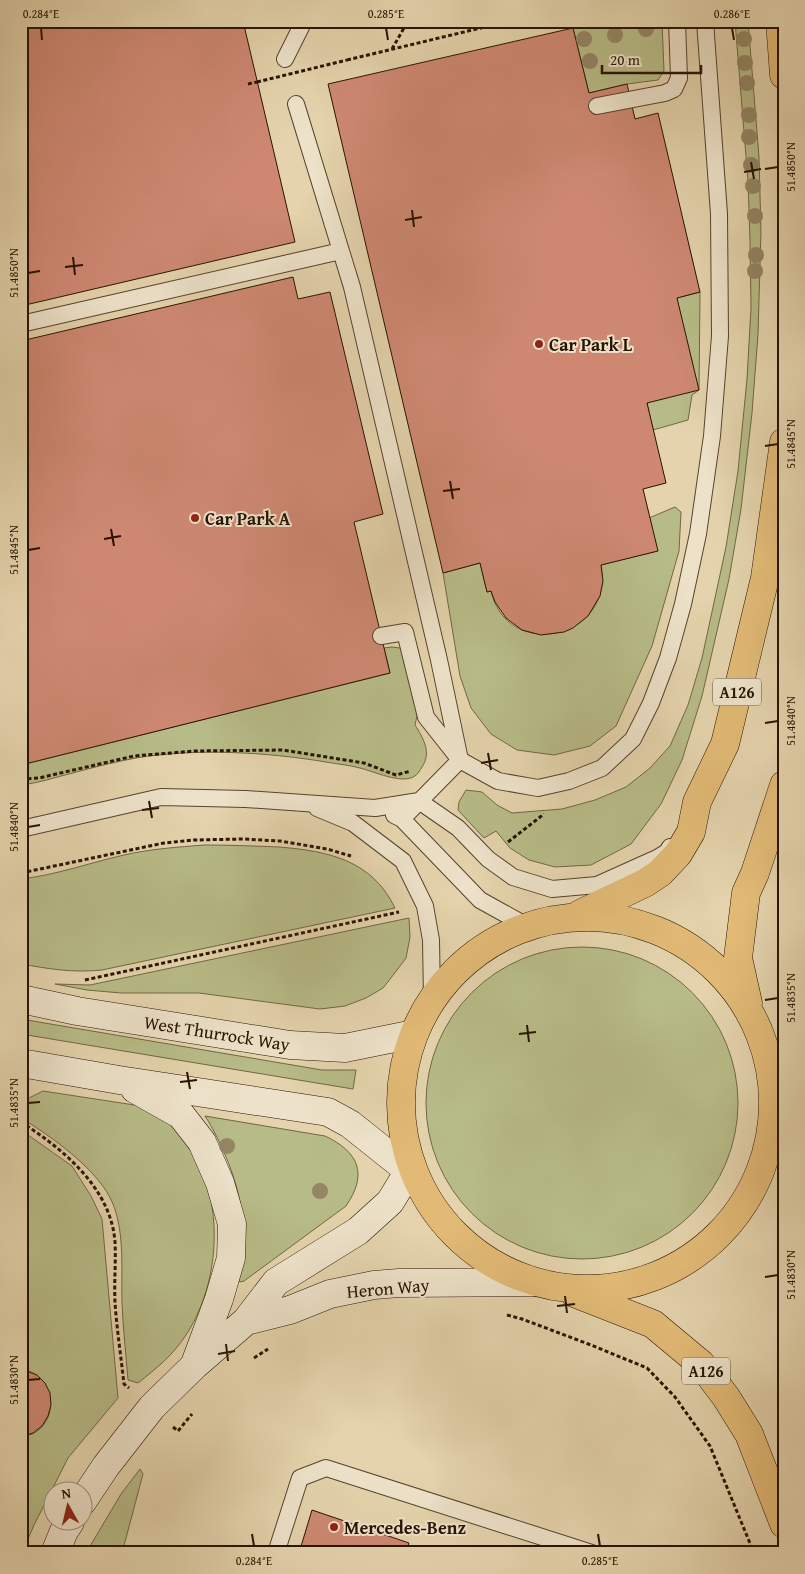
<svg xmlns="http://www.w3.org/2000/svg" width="805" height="1574" viewBox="0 0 805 1574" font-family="'Gentium Book Plus',serif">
<rect width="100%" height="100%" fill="#e4d3ac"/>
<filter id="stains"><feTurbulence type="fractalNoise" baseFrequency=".004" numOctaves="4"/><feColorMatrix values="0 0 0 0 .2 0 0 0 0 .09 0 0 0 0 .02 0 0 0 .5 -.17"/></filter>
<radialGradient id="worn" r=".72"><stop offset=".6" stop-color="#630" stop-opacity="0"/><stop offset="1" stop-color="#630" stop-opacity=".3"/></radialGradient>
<path fill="#b7bb87" stroke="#706745" d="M602 21H662L664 71 658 80 627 84 589 93 573 28Z
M735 21H748L759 157 761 232 758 334 752 413 741 509 729 579 702 696 682 760 661 804 631 844 591 865 555 867 529 860 510 848 496 831 484 838 458 810 459 802 466 790 482 792 497 805 512 813 562 809 595 800 626 787 650 768 670 746 688 705 702 658 726 547 738 471 747 379 751 308 750 240 748 181Z
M700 292 699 390 692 395 688 420 653 430 647 403 677 298Z
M675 507 681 512 679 551 652 646 616 726 590 746 554 755 517 750 491 734 471 708 460 676 443 573 480 563 487 592 491 591C507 662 615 640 601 565L657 551 649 518Z
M392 647 400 648 406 652 420 702 415 725C423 738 432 752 422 767 420 770 418 774 415 776 402 785 373 771 360 768 349 765 337 764 326 762 266 752 196 748 136 758 115 762 94 767 73 773 56 777 39 783 21 785V765L390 673 384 648Z
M205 845C230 845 254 846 279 847 328 851 372 860 395 908L102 970C73 973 50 969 21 964V879C56 875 89 863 124 855 150 849 178 847 205 845Z
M409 918 410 937 406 958 394 974 383 988 366 998 345 1006 320 1009 199 993H121L87 990 55 984 90 985Z
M426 1103a156 156 0 1 1 312 0a156 156 0 1 1-312 0Z
M21 1019 322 1070H356L353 1089 21 1034Z
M43 1091 141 1106C225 1143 232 1265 186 1335 173 1355 157 1368 138 1383L128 1380C126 1354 123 1328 122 1303 121 1270 125 1235 113 1204 100 1171 51 1136 21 1118V1101L25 1100Z
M205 1116 325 1136C359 1152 368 1174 346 1206L244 1281 240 1282 238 1280C239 1258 241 1236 241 1214 241 1187 220 1139 205 1116Z
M21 1130 72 1166 91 1196 102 1219 118 1398 68 1458 34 1525 22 1553 21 1471 23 1437C26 1436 30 1435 34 1433 62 1417 52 1373 21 1369Z
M140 1469 143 1474 122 1553H86L121 1494Z"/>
<path fill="#ce8872" stroke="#281303" d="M21 21H243L295 242 21 306Z
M573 28 589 93 627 84 635 119 658 113 700 292 677 298 699 390 647 403 666 483 643 489 658 551 601 565 603 581 600 596 588 616 573 628 564 632 541 635 522 630 506 618 495 602 491 591 487 592 480 563 443 573 328 84Z
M293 277 298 299 330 292 383 514 354 522 390 673 21 765V341Z
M21 1369 37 1375 45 1383 50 1393 51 1405 48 1416 42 1426 33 1433 21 1437Z
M312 1510 409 1543 407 1550 415 1553H299Z"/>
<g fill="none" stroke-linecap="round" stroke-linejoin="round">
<defs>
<path id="lane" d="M285 59 304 21
M296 104 352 287 439 660 460 760 498 781 538 788 569 781 602 768 633 739 651 703 668 658 683 604 698 534 712 436 720 336 719 214 705 21
M597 106 665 93 674 89 679 78 677 21
M21 324 341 251
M381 636 405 632 426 717 460 760 402 819
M317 808 353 823 403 861 425 906 431 940 432 999
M394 815 402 819 480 900 527 926
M21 829 161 797 246 799 375 808 419 801 458 828 488 859 513 877 552 889 597 885 657 858 667 852 670 847
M768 1056 784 1053
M276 1553 300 1478 326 1468 592 1553"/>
<path id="secondary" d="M21 999 77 1011 290 1045 345 1048 414 1034
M21 1063 119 1080 328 1112 350 1124 409 1171 390 1202 358 1231 276 1282 246 1321 195 1365 152 1407 106 1466 82 1502
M135 1089 181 1115 202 1142 220 1183 232 1224 231 1258 219 1299 196 1361
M246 1321 290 1310 330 1294 374 1285 399 1283 534 1282
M55 1553 64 1531 70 1522"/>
<path id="primary" d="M780 21 784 75
M580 914 645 883 660 873 678 854 691 832 697 802 725 744 765 578 784 442
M401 1103a186 186 0 1 1 372 0a186 186 0 1 1-372 0Z
M748 1003 738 958 746 893 755 873 784 785
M574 1293 653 1324 701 1364 726 1397 749 1434 784 1524"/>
</defs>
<use href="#lane" stroke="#57432d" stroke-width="18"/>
<use href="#secondary" stroke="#281303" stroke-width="29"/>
<use href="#primary" stroke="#281303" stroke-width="29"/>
<path stroke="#281303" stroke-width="3" stroke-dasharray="4 2.5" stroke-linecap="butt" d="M392 49 408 21
M347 60 510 21
M248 84 257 82
M21 779 39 778 134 756 195 751 283 750 364 763 396 775 411 771
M508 842 544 814
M21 873 164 843 194 840 243 839 280 841 327 849 351 856
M85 980 399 912
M21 1122C63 1149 111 1188 115 1242 116 1262 114 1283 115 1303 117 1330 121 1357 124 1384L129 1388
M507 1315 522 1319 591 1345 647 1368 675 1397 710 1446 754 1553
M254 1358 268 1349
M173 1427 178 1431 192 1414"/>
<use href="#lane" stroke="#ede2c9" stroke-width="16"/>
<use href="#secondary" stroke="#ede2c9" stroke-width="28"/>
<use href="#primary" stroke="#e2ba76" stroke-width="28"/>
<path stroke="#281303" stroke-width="3" stroke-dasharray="4 2.5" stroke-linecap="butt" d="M257 82 347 60"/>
</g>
<g fill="#948565">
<circle cx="646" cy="29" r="8"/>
<circle cx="615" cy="35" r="8"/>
<circle cx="584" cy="39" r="8"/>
<circle cx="744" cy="39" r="8"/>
<circle cx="590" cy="61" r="8"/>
<circle cx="745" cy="63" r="8"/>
<circle cx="747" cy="83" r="8"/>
<circle cx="749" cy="115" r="8"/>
<circle cx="749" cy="137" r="8"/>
<circle cx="751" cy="165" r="8"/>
<circle cx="753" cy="186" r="8"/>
<circle cx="755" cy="216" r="8"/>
<circle cx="756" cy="255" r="8"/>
<circle cx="755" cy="271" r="8"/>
<circle cx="227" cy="1146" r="8"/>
<circle cx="320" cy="1191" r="8"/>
</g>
<path fill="none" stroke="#281303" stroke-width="2" d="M41 28 42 40M386 28 388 40M732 28 734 40M751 162 754 179M765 169 778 167M744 172 761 169M412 210 414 227M405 220 422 217M73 257 75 275M65 267 83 265M28 273 40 271M765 446 778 444M450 481 453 499M443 491 460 489M111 529 114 546M104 539 121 536M28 550 40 548M765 723 778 721M488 753 491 770M481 763 498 760M149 801 152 818M142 810 159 808M28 827 40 825M765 1000 778 998M527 1025 529 1042M519 1034 536 1032M187 1072 190 1089M180 1082 197 1080M28 1103 40 1102M765 1277 778 1275M565 1296 567 1313M557 1306 575 1304M226 1344 228 1361M218 1354 235 1351M28 1380 40 1379M252 1534 254 1546M598 1534 600 1546"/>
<g fill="#8f2418" stroke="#ede2c9" stroke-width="2">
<circle cx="539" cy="344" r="5"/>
<circle cx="195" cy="518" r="5"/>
<circle cx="334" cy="1527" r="5"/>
</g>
<g text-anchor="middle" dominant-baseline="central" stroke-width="4" stroke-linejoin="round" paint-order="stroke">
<g fill="#ede2c9" stroke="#63513e" stroke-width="1">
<rect x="713" y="678.5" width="48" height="27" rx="4"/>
<rect x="682" y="1357.5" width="48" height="27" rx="4"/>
</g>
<g font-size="16" font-weight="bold" fill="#281303">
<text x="737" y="692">A126</text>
<text x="706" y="1371">A126</text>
</g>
<g font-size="18" font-weight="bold" fill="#281303" stroke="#ede2c9" text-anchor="start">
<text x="549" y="344">Car Park L</text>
<text x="205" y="518">Car Park A</text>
<text x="344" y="1527">Mercedes-Benz</text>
</g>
<g font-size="18" fill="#281303" stroke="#ede2c9">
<text transform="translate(217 1033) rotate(9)">West Thurrock Way</text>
<text transform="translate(388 1288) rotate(-5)">Heron Way</text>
</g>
</g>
<rect width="805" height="1574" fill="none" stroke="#e4d3ac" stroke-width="55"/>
<g transform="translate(68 1506) rotate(352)"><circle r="24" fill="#ede2c9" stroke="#9e8f7a"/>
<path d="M0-4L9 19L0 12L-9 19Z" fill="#8f2418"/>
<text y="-8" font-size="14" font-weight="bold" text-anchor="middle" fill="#281303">N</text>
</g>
<path d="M602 65v8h99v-8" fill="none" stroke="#281303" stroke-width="2.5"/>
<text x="610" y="65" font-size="15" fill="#281303" stroke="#ede2c9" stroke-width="4" paint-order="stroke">20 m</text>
<rect x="28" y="28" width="750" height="1518" fill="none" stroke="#281303" stroke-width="2"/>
<g font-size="12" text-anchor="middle" fill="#281303">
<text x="41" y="18">0.284°E</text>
<text x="386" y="18">0.285°E</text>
<text x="732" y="18">0.286°E</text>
<text transform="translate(791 167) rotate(-90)" y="4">51.4850°N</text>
<text transform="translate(14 273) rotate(-90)" y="4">51.4850°N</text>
<text transform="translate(791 444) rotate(-90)" y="4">51.4845°N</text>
<text transform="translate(14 550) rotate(-90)" y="4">51.4845°N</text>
<text transform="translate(791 721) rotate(-90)" y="4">51.4840°N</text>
<text transform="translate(14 827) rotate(-90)" y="4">51.4840°N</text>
<text transform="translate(791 998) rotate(-90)" y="4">51.4835°N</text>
<text transform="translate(14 1103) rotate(-90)" y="4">51.4835°N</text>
<text transform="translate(791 1275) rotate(-90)" y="4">51.4830°N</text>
<text transform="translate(14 1380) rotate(-90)" y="4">51.4830°N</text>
<text x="254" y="1565">0.284°E</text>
<text x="600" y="1565">0.285°E</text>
</g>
<rect width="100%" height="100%" filter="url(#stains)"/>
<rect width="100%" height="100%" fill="url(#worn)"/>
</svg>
